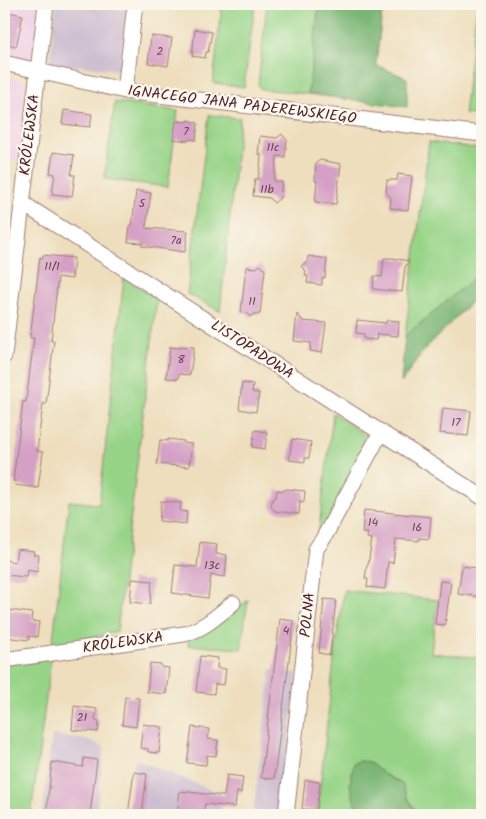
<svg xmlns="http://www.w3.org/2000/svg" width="486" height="819" viewBox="0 0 486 819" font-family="Kalam,sans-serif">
<rect width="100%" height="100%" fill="#fbf7ec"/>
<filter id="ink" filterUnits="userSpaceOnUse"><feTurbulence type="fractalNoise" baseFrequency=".02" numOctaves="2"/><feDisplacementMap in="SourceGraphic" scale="10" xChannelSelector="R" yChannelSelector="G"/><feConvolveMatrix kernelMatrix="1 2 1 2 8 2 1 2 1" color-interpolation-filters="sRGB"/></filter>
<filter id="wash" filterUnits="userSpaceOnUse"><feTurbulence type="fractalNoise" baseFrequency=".0096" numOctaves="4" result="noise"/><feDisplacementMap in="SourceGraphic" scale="20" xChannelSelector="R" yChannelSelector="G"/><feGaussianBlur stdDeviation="1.12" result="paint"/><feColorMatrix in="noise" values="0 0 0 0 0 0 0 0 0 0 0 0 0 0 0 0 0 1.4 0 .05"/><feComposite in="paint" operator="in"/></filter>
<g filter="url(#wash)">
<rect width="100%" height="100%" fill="#eedebd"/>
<path fill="#f0d0e4" d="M4 4H40L32 59 25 62 4 57Z
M4 75 26 81 29 86 20 164 4 160Z"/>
<path fill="#cebed1" d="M56 4 126 10 119 70 50 63Z
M271 669 297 673 281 815H253Z
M52 735 87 740 104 747 96 815H42Z
M135 759 223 795 220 815H128Z"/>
<path fill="#98d488" stroke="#717a5a" d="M222 4H255L244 87 213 83Z
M267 4H319L308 94 261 89 258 85Z
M477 4H482V116L464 114Z
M115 102 178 111 168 187 104 179Z
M209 115 240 118 220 311 187 294Z
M429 142 482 149V262L480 280 475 277 405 336Z
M124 278 157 299 117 631 52 648 69 501 99 504Z
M333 413 369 438V441L318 537Z
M344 590 438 600 431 653 482 658V762L476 815H418L398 781 385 775 369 762 359 761 354 763 350 784 358 815H317L335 651Z
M248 600 241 649 188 645 189 638 211 629Z
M51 659 31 815H4V665Z"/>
<path fill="#7ab674" stroke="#626a50" d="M319 4H383L376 65 407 78V107L308 94Z
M475 277 480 280 478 295 423 351 401 383 405 336Z
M359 761 369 762 385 775 402 784 409 802 418 815H358L350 784 354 763Z"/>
<g id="blocks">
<path fill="#d5a0c5" d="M4 11 23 15 16 47 4 44Z
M195 29 212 32 208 52H206L205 58 192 56Z
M151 36 172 38 168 66 148 63Z
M64 110 92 114 90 127 62 124Z
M188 120 198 123 196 140 189 139 188 141 173 139 176 121 188 122Z
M282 134 287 140 285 157 277 156 274 181 282 182 280 198 274 203 270 198 253 196 255 179H258L260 167 261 154H258L260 136 277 138Z
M53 152 74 155 71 175H75L72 196 52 194 55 174 50 173Z
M320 160 341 164 336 204 315 202 317 181H315L316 163Z
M398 174 412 176 408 210 390 208 391 198 386 192 387 180H397Z
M136 191 151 193 146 228 188 231 185 252 142 246V243L128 242 130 225 132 226Z
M43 255 74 258 72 279 58 277 51 341H54L52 357 46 404H43L37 451 43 452 38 488 15 485 16 481H13L23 401 26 402 34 338H30L40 257 43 258Z
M308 256 327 259 325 278H322V285L307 283 308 276H305L306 271 301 266 307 262Z
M384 258H392L409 261 405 267 402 292 373 289 374 276 382 277Z
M260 265 265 270 260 314H254L250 317 247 313 241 312 246 267 256 268Z
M297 314 303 321 326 323 322 353 310 351 311 343 294 341Z
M357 320 386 323 387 320 399 321 398 336 377 334 376 340 364 339V334L356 333Z
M180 346 194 347 190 375 179 374 178 379 166 378 170 347 180 348Z
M242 383 253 384 252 392 259 393 256 412 239 409Z
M443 408 471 411 468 436 440 433Z
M255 430 267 432 265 449 252 447Z
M168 439 184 441 183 443 192 444 189 467 157 464 160 440 168 441Z
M292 439 311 442 309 458H305V462L289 460Z
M287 489 305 491 304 502 300 501 299 514 275 511 271 507 272 500 276 497 277 490 283 491Z
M161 501 181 503 180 511 187 512 186 524 159 521Z
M364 510 431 517 429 539 419 538V541L396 539 393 563 388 562 385 589 367 587 368 579H365L367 565H368L372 539 367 538 368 533H362Z
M200 542 217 544 216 554 227 555 225 577 211 575 208 598 172 593 175 565 197 567Z
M17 549 34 551 33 554 39 555 37 572 27 570 26 577 4 575 5 560 15 562Z
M462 566 477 568 476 577 482 578V597L458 594Z
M132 579 152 581 150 604 130 602Z
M440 581 451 582 445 625 435 624Z
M324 599 336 600 330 655 319 653Z
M9 610 32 613 31 621 39 622 37 637 29 636V640L4 637V623H6L7 619Z
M280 619 294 621 274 779 261 778Z
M200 656 218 658 217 668 226 669 224 685 215 684 214 694 196 692Z
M150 663 161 664V667L169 668 166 694 147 692Z
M125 697 139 698 136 727 122 725Z
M74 706 97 709 95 720 99 721 98 732 72 730Z
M143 724 162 727 159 753 148 752V749L140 748Z
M192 727 209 729 208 739 218 740 216 756 207 755 206 765 187 763Z
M84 758 97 760 90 815H46L52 762 83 767Z
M134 772 147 774 142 815H128Z
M227 775 243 777 241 793 237 792 235 807 205 804 203 815H177L180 791 224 796Z
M305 780 320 782 317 810 302 809Z"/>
</g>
</g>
<g filter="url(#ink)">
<use href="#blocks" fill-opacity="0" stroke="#9c7e74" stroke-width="1"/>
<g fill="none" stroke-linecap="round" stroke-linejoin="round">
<defs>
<path id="minor" d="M4 63 125 91 482 134
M125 91 135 4
M22 203 482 497
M4 356 46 4
M4 660 184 634C204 629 218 615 233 603
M286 815 316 549 323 539 381 432"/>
</defs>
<use href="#minor" stroke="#9c7e74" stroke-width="17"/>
<use href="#minor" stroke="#fff" stroke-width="15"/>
</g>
</g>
<g text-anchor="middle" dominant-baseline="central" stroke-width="4.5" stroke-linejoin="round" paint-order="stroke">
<g font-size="12" fill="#6d3f52">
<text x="160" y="51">2</text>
<text x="186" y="131">7</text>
<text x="273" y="147">11c</text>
<text x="267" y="189">11b</text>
<text x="142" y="203">5</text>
<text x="176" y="240">7a</text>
<text x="52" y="266">11/1</text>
<text x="252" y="301">11</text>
<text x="181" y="359">8</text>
<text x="456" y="422">17</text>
<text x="373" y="522">14</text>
<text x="417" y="527">16</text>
<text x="212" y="565">13c</text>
<text x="286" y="630">4</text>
<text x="82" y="717">21</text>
</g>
<g font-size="15" fill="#4a1f2b" stroke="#fbf7ec">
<text transform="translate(242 105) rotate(7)">IGNACEGO JANA PADEREWSKIEGO</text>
<text transform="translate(30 135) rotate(-83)">KRÓLEWSKA</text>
<text transform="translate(252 350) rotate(33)">LISTOPADOWA</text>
<text transform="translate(308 615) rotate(-84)">POLNA</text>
<text transform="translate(123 643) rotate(-8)">KRÓLEWSKA</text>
</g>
</g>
<rect width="486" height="819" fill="none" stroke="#fbf7ec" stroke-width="20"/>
</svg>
